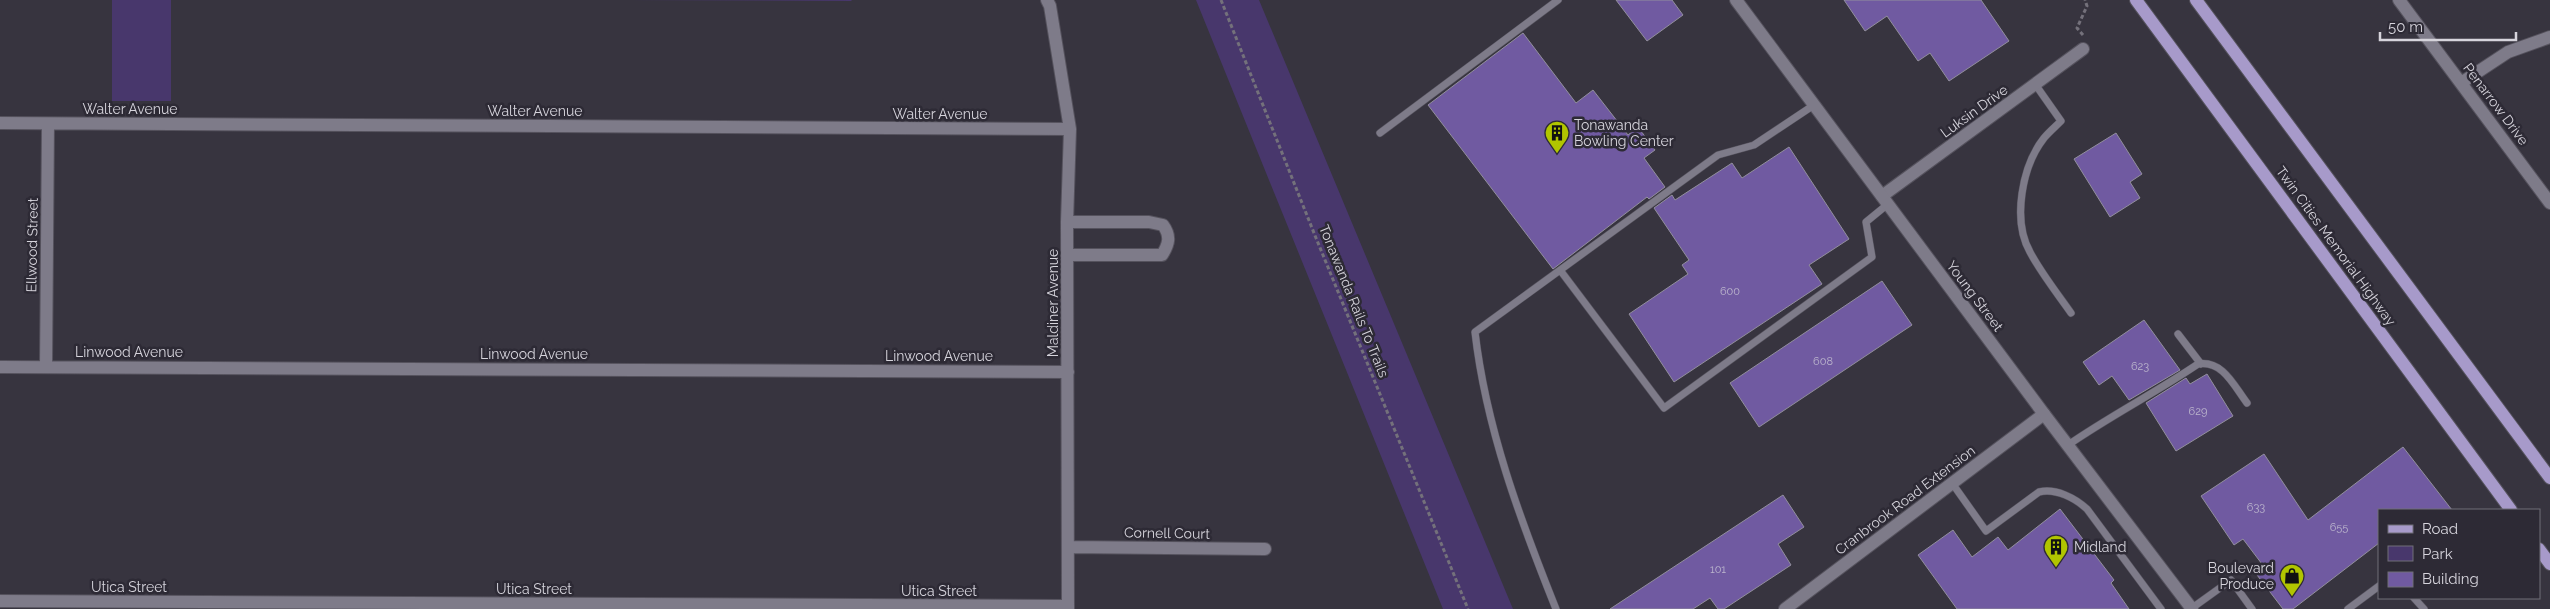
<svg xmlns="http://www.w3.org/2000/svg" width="2550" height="609" viewBox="0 0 2550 609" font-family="Raleway,sans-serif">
<rect width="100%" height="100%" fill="#37343f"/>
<path fill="#48376c" d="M112 0H171V101H112Z
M628 0H851L852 1Z
M1196 0H1259L1513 609H1443Z"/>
<path fill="#705aa1" stroke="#928f9d" d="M1616 0H1672L1683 15 1647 41Z
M1844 0H1981L2009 41 1949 81 1930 53 1918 61 1887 16 1865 31Z
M1523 33 1576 103 1593 90 1628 135 1638 127 1655 150 1644 158 1665 187 1649 199 1647 197 1553 269 1428 105Z
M2116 133 2142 174 2130 182 2140 198 2110 217 2074 159Z
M1789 147 1849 239 1809 265 1822 284 1674 382 1629 314 1688 274 1682 265 1689 260 1654 208 1672 195 1675 200 1732 163 1742 178Z
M1882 281 1912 325 1759 427 1730 383Z
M2144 320 2180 370 2129 400 2112 376 2099 385 2083 362Z
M2207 374 2233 416 2176 451 2146 403 2186 378 2190 384Z
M2403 447 2452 510H2379V543L2293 609H2283L2257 575 2265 568 2243 539 2234 545 2201 496 2264 454 2308 520Z
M1783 495 1804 527 1778 544 1791 565 1724 609H1718L1710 598 1693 609H1610Z
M2060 509 2114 580 2111 583 2129 609H1957L1918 555 1953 530 1972 557 1998 537 2008 550Z"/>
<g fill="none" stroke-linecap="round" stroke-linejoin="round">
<defs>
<path id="lane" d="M2035 84 2061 121C2055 127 2049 132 2044 138 2022 166 2012 220 2030 252 2041 273 2057 293 2071 313
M1380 133 1558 0
M1560 270 1664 408 1872 257 1866 222 1888 204
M2178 334 2201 364
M2068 445C2110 416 2155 393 2198 364 2223 360 2234 386 2247 403
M1952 483 1986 531 2039 492C2056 488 2075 498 2087 509L2161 609
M2414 598 2424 609
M2192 608 2231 580 2252 609
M1556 609C1520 519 1486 428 1475 332L1718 155 1754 145 1814 105
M2348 609 2379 586"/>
<path id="street" d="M1047 0 1050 6 1070 129 1067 222 1068 609
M2399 0 2550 203
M2461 83 2508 52 2550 37
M0 123 1070 129
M1882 196 2083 49
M1067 222H1149L1163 225C1171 236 1169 244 1162 255H1068
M0 367 1068 372
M46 367 48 124
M1068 547 1265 549
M0 601 1068 606
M1785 609 2044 414"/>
<path id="secondary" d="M1736 0 2044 414 2192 609"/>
<path id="primary" d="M2136 0 2511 510
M2196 0 2550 478
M2539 549 2550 564"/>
</defs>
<use href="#lane" stroke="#55525d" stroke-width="8"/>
<use href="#street" stroke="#55525d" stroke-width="14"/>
<use href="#secondary" stroke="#55525d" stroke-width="14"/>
<use href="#primary" stroke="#55525d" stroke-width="14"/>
<path stroke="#74717b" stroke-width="3" stroke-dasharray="4 2.5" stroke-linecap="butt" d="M1221 0 1316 238 1468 609
M2083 35 2077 28 2087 6 2085 0"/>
<use href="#lane" stroke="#7e7b89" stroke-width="7"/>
<use href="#street" stroke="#7e7b89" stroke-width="12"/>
<use href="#secondary" stroke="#7e7b89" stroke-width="12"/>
<use href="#primary" stroke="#a79aca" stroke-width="12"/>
</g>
<defs>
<symbol id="building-pin" viewBox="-11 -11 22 30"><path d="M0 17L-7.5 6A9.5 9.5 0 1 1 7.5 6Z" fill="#b1c500" stroke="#2d2a35"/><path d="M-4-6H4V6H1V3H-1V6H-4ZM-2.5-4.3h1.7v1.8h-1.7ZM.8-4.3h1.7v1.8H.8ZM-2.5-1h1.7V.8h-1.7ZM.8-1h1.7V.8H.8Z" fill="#111"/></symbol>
<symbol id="shop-pin" viewBox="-11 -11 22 30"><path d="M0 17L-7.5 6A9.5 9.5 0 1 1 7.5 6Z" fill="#b1c500" stroke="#2d2a35"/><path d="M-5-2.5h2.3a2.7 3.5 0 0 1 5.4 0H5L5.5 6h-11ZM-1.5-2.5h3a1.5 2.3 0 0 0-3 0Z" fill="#111"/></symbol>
</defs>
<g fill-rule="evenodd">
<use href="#building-pin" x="1543" y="119" width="28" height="38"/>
<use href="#building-pin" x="2042" y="533" width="28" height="38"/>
<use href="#shop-pin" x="2278" y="562" width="28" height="38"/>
</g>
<g text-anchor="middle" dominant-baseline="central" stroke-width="5" stroke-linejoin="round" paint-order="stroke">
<g font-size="11" fill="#bcb6cd">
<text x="1730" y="291">600</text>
<text x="1823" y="361">608</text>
<text x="2140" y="366">623</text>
<text x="2198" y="411">629</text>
<text x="2256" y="507">633</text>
<text x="2339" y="527">655</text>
<text x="1718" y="569">101</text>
</g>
<g font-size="14" fill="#d6d4dc" stroke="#2d2a35">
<text transform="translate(2496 104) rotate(53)">Penarrow Drive</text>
<text x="130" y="109">Walter Avenue</text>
<text x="535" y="111">Walter Avenue</text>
<text transform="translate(1974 111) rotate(-36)">Luksin Drive</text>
<text x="940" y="114">Walter Avenue</text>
<text transform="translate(32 245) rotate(-89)">Ellwood Street</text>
<text transform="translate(2336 246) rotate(54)">Twin Cities Memorial Highway</text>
<text transform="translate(1975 296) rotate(53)">Young Street</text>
<text transform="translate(1354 301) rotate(68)">Tonawanda Rails To Trails</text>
<text transform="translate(1053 303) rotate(-90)">Maldiner Avenue</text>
<text x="129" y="352">Linwood Avenue</text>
<text x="534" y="354">Linwood Avenue</text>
<text x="939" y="356">Linwood Avenue</text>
<text transform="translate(1905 500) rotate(-37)">Cranbrook Road Extension</text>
<text transform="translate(1167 533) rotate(1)">Cornell Court</text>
<text x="129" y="587">Utica Street</text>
<text x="534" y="589">Utica Street</text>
<text x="939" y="591">Utica Street</text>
</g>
<g font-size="14" fill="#d6d4dc" stroke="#2d2a35" text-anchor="start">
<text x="1574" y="125">Tonawanda<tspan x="1574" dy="16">Bowling Center</tspan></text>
<text x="2074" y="547">Midland</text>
<text x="2274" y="568" text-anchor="end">Boulevard<tspan x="2274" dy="16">Produce</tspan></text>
</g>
</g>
<rect x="2378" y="509" width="162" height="90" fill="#2d2a35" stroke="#716e78"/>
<rect x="2388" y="525" width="25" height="8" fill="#a79aca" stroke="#716e78"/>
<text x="2422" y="534" font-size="15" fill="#d6d4dc">Road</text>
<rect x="2388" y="546" width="25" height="15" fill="#48376c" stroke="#716e78"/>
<text x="2422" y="559" font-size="15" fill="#d6d4dc">Park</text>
<rect x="2388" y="572" width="25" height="15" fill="#705aa1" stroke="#716e78"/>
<text x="2422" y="584" font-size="15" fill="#d6d4dc">Building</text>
<path d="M2380 32v8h136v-8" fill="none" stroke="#d6d4dc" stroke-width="2.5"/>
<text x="2388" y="32" font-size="15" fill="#d6d4dc" stroke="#2d2a35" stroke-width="4" paint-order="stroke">50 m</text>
</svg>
